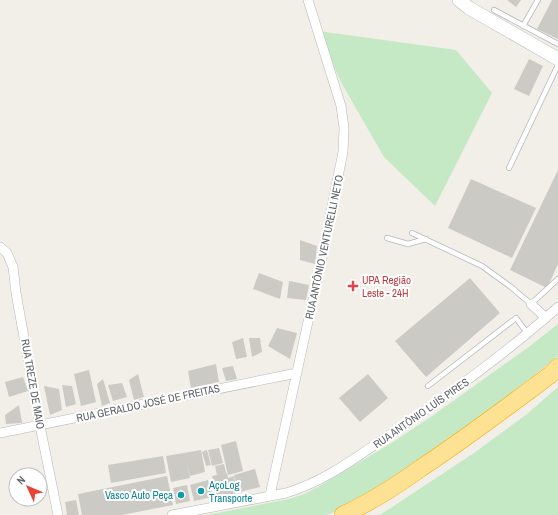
<svg xmlns="http://www.w3.org/2000/svg" width="558" height="515" viewBox="0 0 558 515" font-family="'Archivo Narrow',sans-serif">
<rect width="100%" height="100%" fill="#f1efe8"/>
<path fill="#c5e8c5" d="M318 31 456 50 492 93 435 206 384 157 342 84Z
M558 324V356L460 435 348 506 327 515H207L289 499 304 494 318 487 393 442 435 414 530 346Z
M558 387V515H380L474 453 527 414Z"/>
<path fill="#cccac5" d="M507 0H521L516 7Z
M552 0H558V39L537 29Z
M529 59 543 66 529 96 514 89Z
M558 170V264L547 288 510 270Z
M471 179 536 208 512 258 448 228Z
M300 240 317 246 315 264 300 260Z
M259 273 283 282 280 299 253 289Z
M470 278 500 313 426 377 395 341Z
M289 281 309 285 306 300 287 298Z
M277 328 297 333 290 359 268 346Z
M243 338 247 357 236 359 232 342Z
M249 338H260L262 352 252 357Z
M216 364 219 382 191 388 188 371Z
M233 366 237 379 226 381 222 368Z
M89 370 96 402 81 406 74 374Z
M138 374 144 397 134 400 129 380Z
M368 374 388 398 360 422 339 398Z
M23 377 28 391 9 397 5 382Z
M103 379 110 403 102 406 97 384Z
M122 383 127 397 113 401 108 385Z
M62 385 72 386 76 404 66 407Z
M44 386 59 389 62 410 50 415Z
M19 405 22 423 6 424 5 415Z
M236 441 243 471 228 475 221 445Z
M219 448 223 463 212 466 208 450Z
M201 450 205 472 190 476 187 463 190 478 171 482 166 456Z
M207 450 211 465 206 466 202 452Z
M163 456 166 473 111 483 108 465Z
M224 464 226 473 217 475 215 466Z
M255 469 260 487 239 492 234 475Z
M227 473 228 478 234 476 237 493 216 497 212 476Z
M167 476 173 505 122 515H82L78 494Z
M208 480 212 497 194 501 190 485Z
M187 485 190 501 176 504 173 488Z
M76 500 79 515H67L65 502Z"/>
<g fill="none" stroke-linecap="round" stroke-linejoin="round">
<defs>
<path id="lane" d="M494 10 558 44
M523 26 538 0
M509 168 558 65
M412 233 482 266 511 287 531 304 558 279
M387 238 408 244 426 239
M428 386 516 318 527 333"/>
<path id="street" d="M0 247 7 253 13 267 16 293 40 426 58 515
M531 304 546 318
M0 433 297 373
M270 495 320 267 343 152 344 128 341 106 308 0
M172 515 286 493C323 482 354 459 386 437 446 397 504 355 558 307"/>
<path id="secondary" d="M459 0 469 8 558 59"/>
<path id="highway" d="M343 515C371 502 396 486 421 468 465 439 507 407 550 375L558 367"/>
</defs>
<use href="#lane" stroke="#b5b8bc" stroke-width="6"/>
<use href="#street" stroke="#b5b8bc" stroke-width="10"/>
<use href="#secondary" stroke="#b6babf" stroke-width="14"/>
<use href="#highway" stroke="#f9ab00" stroke-width="18"/>
<use href="#lane" stroke="#fff" stroke-width="4.5"/>
<use href="#street" stroke="#fff" stroke-width="9"/>
<use href="#secondary" stroke="#fff" stroke-width="13"/>
<use href="#highway" stroke="#fde293" stroke-width="17"/>
</g>
<path fill="#e0444e" stroke="#fff" stroke-width="1.5" d="M351 280h4v4h4v4h-4v4h-4v-4h-4v-4h4z"/>
<g fill="#0f9aa8" stroke="#fff" stroke-width="1.5">
<circle cx="201" cy="491" r="4"/>
<circle cx="181" cy="495" r="4"/>
</g>
<g text-anchor="middle" dominant-baseline="central" stroke-width="4" stroke-linejoin="round" paint-order="stroke">
<g font-size="11" fill="#5f6368" stroke="#fff">
<text transform="translate(324 247) rotate(-78)">RUA ANTÔNIO VENTURELLI NETO</text>
<text transform="translate(33 384) rotate(80)">RUA TREZE DE MAIO</text>
<text transform="translate(148 403) rotate(-12)">RUA GERALDO JOSÉ DE FREITAS</text>
<text transform="translate(421 413) rotate(-35)">RUA ANTÔNIO LUÍS PIRES</text>
</g>
<g font-size="11" fill="#be3a42" stroke="#fff" text-anchor="start">
<text x="362" y="280">UPA Região<tspan x="362" dy="13">Leste - 24H</tspan></text>
</g>
<g font-size="11" fill="#0d838f" stroke="#fff" text-anchor="start">
<text x="209" y="485">AçoLog<tspan x="209" dy="13">Transporte</tspan></text>
<text x="173" y="495" text-anchor="end">Vasco Auto Peça</text>
</g>
</g>
<g transform="translate(28 487) rotate(314)"><circle r="19" fill="#ffffff" stroke="#bfc1c3"/>
<path d="M0-3L7 15L0 10L-7 15Z" fill="#ea4335"/>
<text y="-6" font-size="11" font-weight="bold" text-anchor="middle" fill="#5f6368">N</text>
</g>
</svg>
